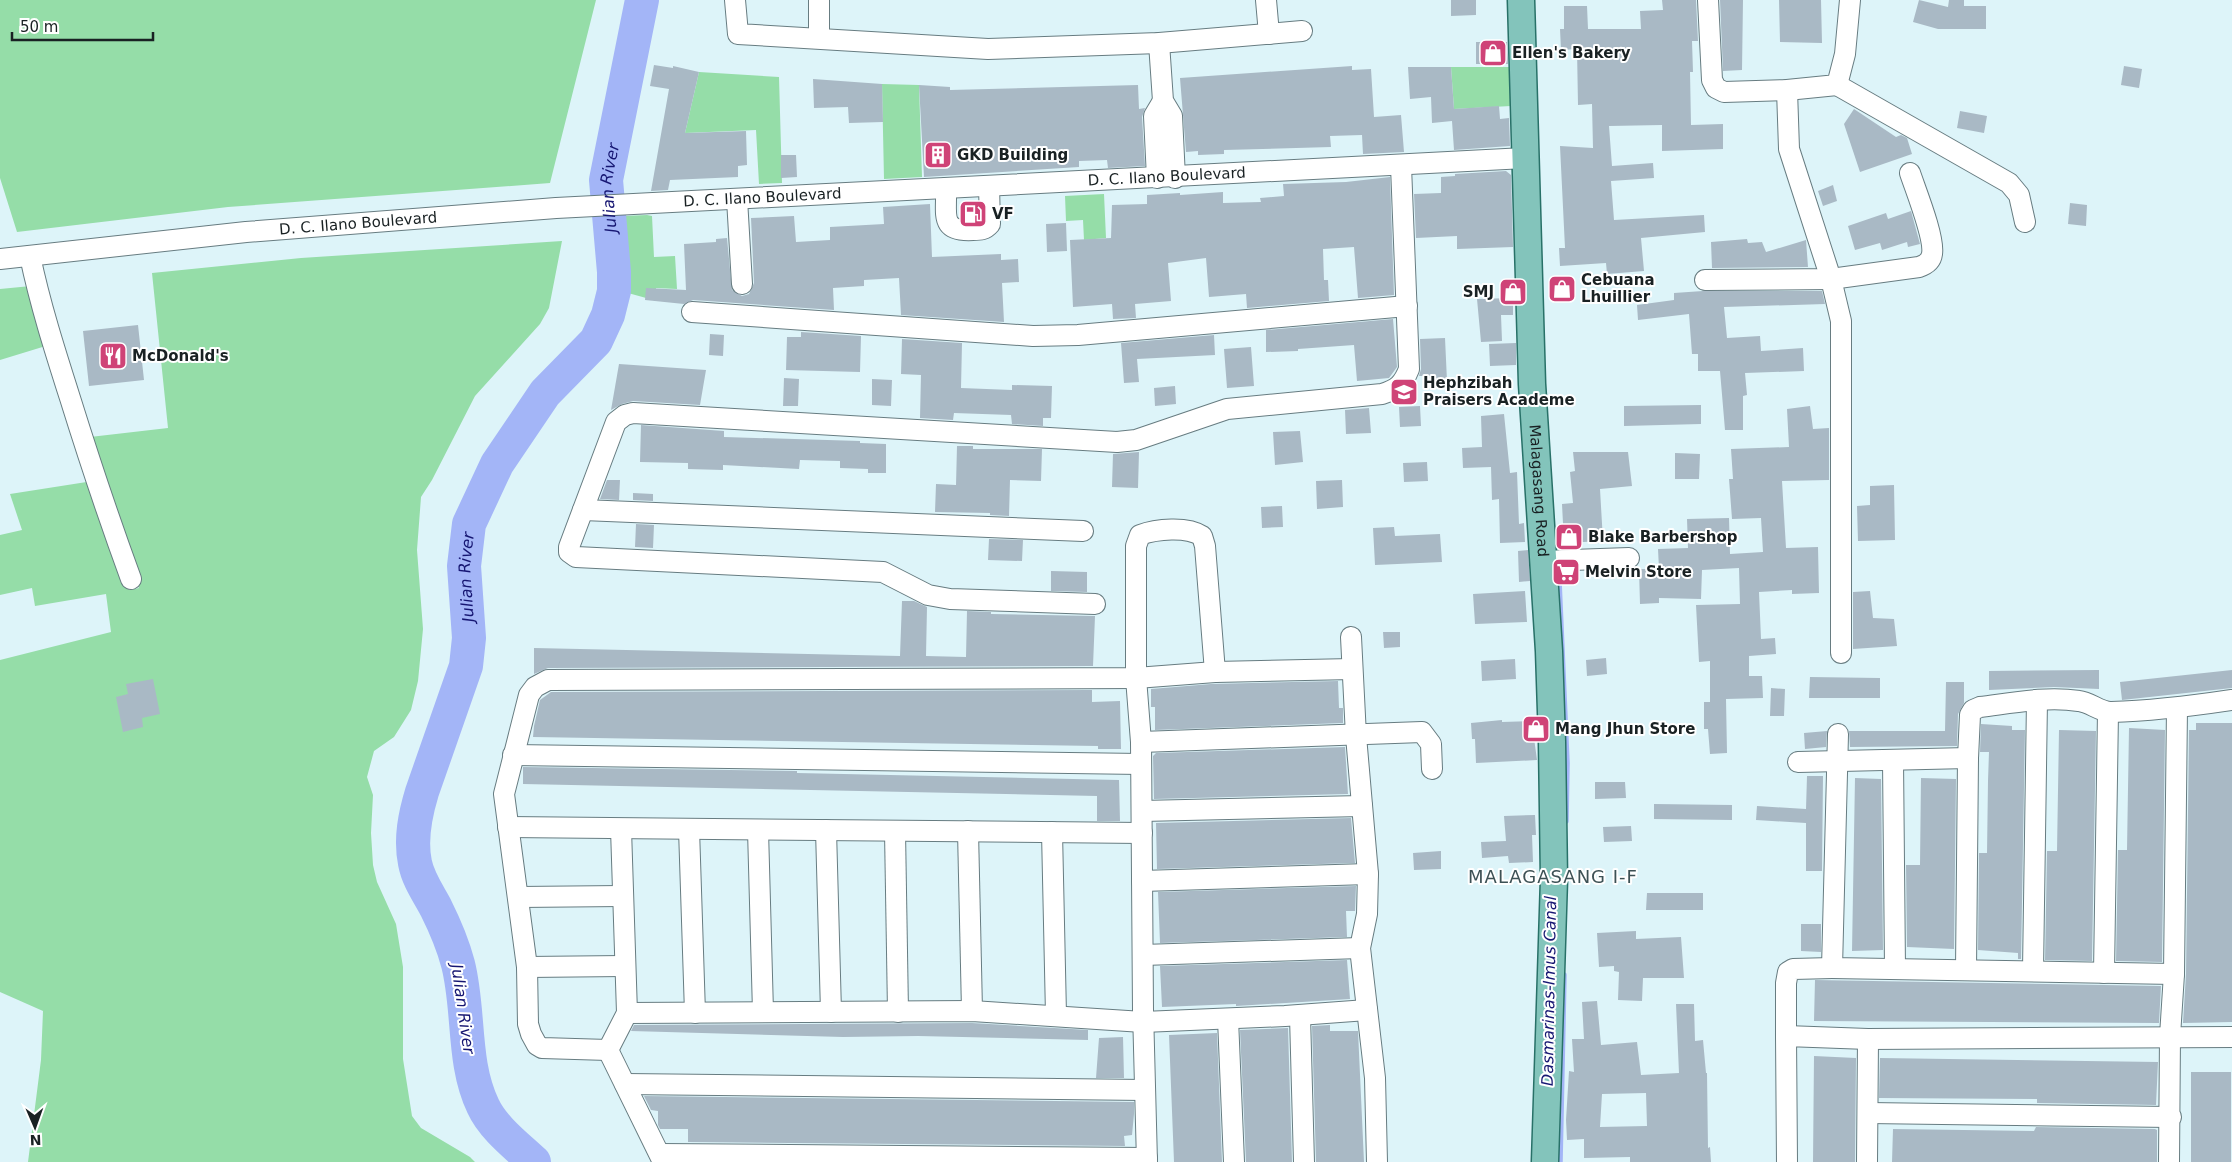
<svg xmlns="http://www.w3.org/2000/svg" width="2232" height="1162" viewBox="0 0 2232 1162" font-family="'DejaVu Sans',sans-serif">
<rect width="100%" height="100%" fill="#ddf4f9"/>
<path fill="#95dda8" d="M0 0H596L550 183 228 207 17 232 0 178Z
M1451 67H1510L1511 106 1454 109Z
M699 72 779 77 782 183 759 184 756 130 685 133Z
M882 84 919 85 922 177 884 179Z
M1104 194 1106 238 1084 240 1083 220 1066 221 1065 196Z
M647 215 652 216 654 257 675 256 677 289 656 288 657 301 628 293 623 216Z
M562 241 549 308 540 324 475 396 432 480 421 497 417 550 423 629 418 681 411 710 394 737 374 751 367 777 373 795 371 833 373 865 377 882 396 924 403 967V1059L412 1116 421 1128 470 1157 475 1162H28L41 1060 43 1011 0 992V660L111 632 106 594 35 606 32 588 0 595V535L22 530 10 494 93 481 129 590 139 588 90 437 168 428 152 273 301 258Z
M31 286 49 345 0 360V289Z"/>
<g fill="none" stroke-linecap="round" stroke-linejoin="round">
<path stroke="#a3b5f7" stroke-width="5.5" d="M1559 581 1567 763 1566 821
M1560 1162 1564 975"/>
<path stroke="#a3b5f7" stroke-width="34" id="s1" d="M534 1162C517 1146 493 1128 483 1106 462 1062 470 1011 458 964 453 945 445 926 436 908 428 893 418 879 415 863 410 839 415 815 422 792L466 666 469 638 464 566 469 524 497 464 545 393 596 341 608 315 614 291V272L606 180 642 0"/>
</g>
<path fill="#a9b9c5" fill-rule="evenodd" d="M1451 0H1476V15L1451 16Z
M1662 0H1696L1698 41H1692L1693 72H1690L1691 125 1723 124V149L1662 151V125L1609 126 1612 166 1653 163 1654 178 1611 181 1614 220 1704 215 1705 232 1641 238 1644 271 1607 274 1606 263 1560 266 1559 248H1565L1560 146 1593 148 1592 104 1578 105 1577 49 1561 50 1560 29H1564V6H1587L1588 29H1641L1640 11 1663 10Z
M1720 0H1743L1742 70 1723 71Z
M1779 0H1821L1822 43 1780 42Z
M1919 0 1948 7 1949 0H1964V6H1986V29H1938L1913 22Z
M1476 42H1507L1508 64H1476Z
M654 65 673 68V66L699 72 685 133 746 131 747 165 738 166V177L670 180 668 190 651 191 669 89 650 86Z
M1352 66V70L1371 69 1374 117 1401 115 1404 152 1363 154 1362 135 1330 136 1331 147 1224 150V154L1198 155V151L1186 152 1180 78Z
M2124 66 2142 69 2139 88 2121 85Z
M1408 67H1451L1454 109 1499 106 1500 119 1509 118 1510 146 1454 150 1452 121 1432 123 1431 97 1410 99Z
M813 79 882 84 883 122 849 123 848 107 814 108Z
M919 85 950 87V90L1138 85 1139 109 1145 108 1142 117 1145 166 1108 168 1107 160 1079 161V167L924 177Z
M1854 109 1896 137 1901 135 1907 138 1912 154 1860 172 1844 124Z
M1960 111 1987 116 1984 133 1957 128Z
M781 155H796L797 177 781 178Z
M1506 171 1511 175 1513 247 1457 249V236L1416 238 1414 194 1441 193V177L1455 176V174Z
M1390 177 1394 295 1358 298 1354 247 1323 249 1324 280H1328L1329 301 1247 308 1246 294 1209 297 1206 258 1168 263 1171 301 1135 304 1136 318 1113 319 1112 304 1073 307 1070 240 1111 238 1112 205 1147 204V195L1180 193V195L1223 192V203L1261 202 1260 198 1284 196 1283 184 1346 182Z
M1833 185 1837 201 1823 206 1818 191Z
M2070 203 2087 205 2086 226 2068 224Z
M930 204 932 257 1001 254V260L1018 259 1019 282 1002 283 1004 322 901 315 899 278 864 280V286L833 288 834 310 693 300 684 304 645 300 646 288 686 290 684 244 716 242V239L727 238 732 290 742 296 749 294 754 283 751 218 794 216 796 242 830 240V227L884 224 883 207Z
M1911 211 1920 244 1908 247 1907 242 1882 250 1880 243 1855 250 1848 226 1886 213 1888 219Z
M1066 223 1067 251 1047 252 1046 224Z
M1747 239 1748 243 1762 242 1766 252 1806 240 1808 267 1712 268 1711 242Z
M1703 291H1822L1825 304 1724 307 1727 338 1760 336 1761 351 1803 348 1804 371 1745 373 1747 395 1743 396V430H1725L1720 371H1698V354H1692L1689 314 1638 320 1637 305 1674 300V293Z
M1513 298V315H1501L1502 341 1481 342 1477 299Z
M1393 319 1397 367 1389 378 1357 381 1354 345 1298 349V351L1266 352V330Z
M138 325 144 380 89 386 83 331Z
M801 332 861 336 860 372 786 370 787 337H801Z
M710 334 724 335 723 356 709 355Z
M1214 335 1215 355 1137 359 1139 382 1124 383 1121 343Z
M1445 338 1447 381 1423 382V376H1419L1421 369 1420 339Z
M902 339 962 343 961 388 1012 390V385L1052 386 1051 418H1043V426L1012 424 1011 415 954 413 953 420 920 418 921 375 901 374Z
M1516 343V365L1490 366 1489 344Z
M1251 347 1254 386 1227 388 1224 349Z
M619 364 706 370 700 405 633 401 622 404 611 410Z
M784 378 799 379 798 406H783Z
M872 379 892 380 891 406 872 405Z
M1175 386 1176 404 1155 406 1154 388Z
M1701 405V424L1624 426V406Z
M1420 406 1421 426 1400 427 1399 407Z
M1810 406 1813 429 1829 428V480L1782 481 1786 548 1818 547 1819 593 1792 594V590L1759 592 1761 639 1775 638 1776 654 1749 656V676H1762L1763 698 1726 699 1727 753 1710 754 1708 729H1704V702H1710V661L1699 662 1696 605 1740 604 1739 568 1702 570 1701 599 1659 598V603L1640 604 1639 569H1659L1658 549 1688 548 1687 519 1729 518 1730 554 1763 552 1761 518 1732 519 1729 479H1733L1731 449 1789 447 1787 409Z
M1369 408 1371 433 1346 434 1345 410Z
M1504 414 1510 473 1517 472 1519 524 1524 523 1525 542 1500 543 1499 499 1492 500 1491 467 1463 468 1462 448 1482 447 1481 416Z
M641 425 724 431V437L860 441V443L886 444V473H868V469L840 468V461L800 460 799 469 723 465V470L688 469V463L640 462Z
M1300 431 1303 462 1275 465 1273 432Z
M957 446H973V449H1042L1041 481 1010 480 1009 516 990 515V513L935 512 936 484 956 485Z
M1139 452 1138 488 1112 487 1113 454Z
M1573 452H1628L1632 486 1600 489 1603 541 1564 543 1562 504 1573 503 1570 472 1575 471Z
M1675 453 1700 454 1699 479H1675Z
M1427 462 1428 481 1404 482 1403 463Z
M607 480H620L619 500 600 499Z
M1342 480 1343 507 1317 509 1316 481Z
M1894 485 1895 540 1858 541 1857 506 1870 505V486Z
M633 493 653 494V501L633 500Z
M1282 506 1283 527 1262 528 1261 507Z
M636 524 654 525 653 548 635 547Z
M1394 527 1395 536 1440 534 1442 562 1375 565 1373 528Z
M989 539 1023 540 1022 561 988 560Z
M1528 550 1530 581 1519 582 1518 551Z
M1051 571 1087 572V592L1051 591Z
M1525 591 1527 622 1475 624 1473 594Z
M1870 591 1873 618 1894 619 1897 646 1853 649V592Z
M902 601H914L927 607 926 656 966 657 967 611 991 612V614L1095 616 1093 666 548 668 534 674V648L900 656Z
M1383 632H1400V647L1384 648Z
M1606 658 1607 674 1587 676 1586 660Z
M1515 659 1516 679 1482 681 1481 661Z
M2099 670V689L2054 687 1989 690V671Z
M2232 670V688L2122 700 2120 682Z
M1810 677 1880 678V698H1809Z
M153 679 160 714 142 718 143 727 123 732 116 697 128 694 126 684Z
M1338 681 1339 708H1343V723L1155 730V707H1151V689L1211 684Z
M1946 682H1964V703L1958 714 1957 746 1850 747 1849 731H1945Z
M1771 688 1785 689 1784 716H1770Z
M1092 690V702L1120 701 1121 749H1098V746L533 737 534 726 540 700 551 692Z
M1502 720V722L1536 721 1537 738H1534L1537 760 1476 763 1475 739H1472L1471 723Z
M2196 723H2232V1022L2183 1023 2186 974 2189 730H2196Z
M1981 724 2012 726V730H2025L2021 959H2018V953L1978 950 1979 853H1987L1988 781 1989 752H1980Z
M2129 728 2165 730 2162 962 2116 961 2118 850H2127Z
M2059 730 2096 731 2092 961 2045 960 2047 851H2057Z
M1827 731 1826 747 1805 749 1804 733Z
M1345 747 1348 794 1154 799 1153 756 1156 753Z
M523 767 797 771V773L1119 780 1120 821H1097V796L523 784Z
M1807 776H1823L1822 871H1806V823L1756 820 1757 806 1806 809Z
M1855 778 1881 779 1883 950 1852 951Z
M1921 778 1956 779 1954 949 1907 947 1906 865H1920Z
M1595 782H1625L1626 798 1595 799Z
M1654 804 1732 805V820L1654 819Z
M1535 815 1536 835H1532L1533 862 1509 863 1508 856 1482 858 1481 842 1506 841 1504 816Z
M1351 818 1355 863 1157 869 1156 823Z
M1631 826 1632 841 1604 842 1603 827Z
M1441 851V869L1414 870 1413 853Z
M1356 886 1355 911H1346L1347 937 1160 943 1158 892Z
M1647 893H1703V910H1646Z
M1801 924H1821V952L1801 951Z
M1636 931V939L1681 937 1684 978H1643L1642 1001 1618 1000 1619 972 1614 971V966L1599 967 1597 933Z
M1347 960 1350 999 1236 1006V1004L1162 1007 1160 966Z
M1815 980 2161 986 2159 1023 1814 1021Z
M1597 1001 1601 1045 1637 1042 1641 1075 1679 1073 1676 1004H1694L1695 1041 1703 1040 1706 1073H1707L1708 1148 1710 1147 1711 1162H1630V1157L1584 1158V1139L1567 1140 1566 1120 1569 1071 1574 1072 1572 1039H1584L1582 1002ZM1646 1093 1647 1126 1600 1127 1602 1094Z
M972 1023 1088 1030V1040L918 1036 843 1037 631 1031 634 1025Z
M1330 1025V1031H1358L1364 1162H1316L1312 1026Z
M1288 1028 1292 1162H1246L1240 1030Z
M1217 1033 1222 1162H1174L1169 1035Z
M1123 1037 1124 1078H1096L1099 1038Z
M1814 1056 1856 1058 1855 1162H1813Z
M1880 1058 2158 1062 2156 1105 2037 1103V1099L1879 1098Z
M2191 1072H2231V1162H2191Z
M644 1096 1134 1102V1114L1132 1135 1124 1136 1125 1146 688 1142V1129H660L658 1125V1111L651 1110Z
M2036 1127 2155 1129 2157 1130V1162H1892L1893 1129 2034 1131Z"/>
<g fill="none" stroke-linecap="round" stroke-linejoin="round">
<defs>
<g id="minor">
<path d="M735 0 738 34 988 49 1159 43 1302 31"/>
<path d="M819 0V38"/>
<path d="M1266 0 1269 34"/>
<path d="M1708 0 1712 80 1716 88 1724 92 1787 90 1837 85 1845 54 1850 0"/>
<path d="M1159 43 1163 101 1172 116 1175 178"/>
<path d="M1837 85 2009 183 2019 195 2025 222"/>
<path d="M1787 90 1789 149 1831 279 1841 321V653"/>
<path d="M1157 178 1154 116 1163 101"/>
<path d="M946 188C947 215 939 232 973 230 980 230 985 230 990 224L989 186"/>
<path d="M737 199 742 284"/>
<path d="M30 256C40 304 55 351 70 398 89 459 109 519 131 579"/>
<path id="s2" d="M0 259 246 232 556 208 1525 158"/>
<path d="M1705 280 1831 279 1919 267C1925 265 1931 262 1932 254 1935 238 1916 191 1910 173"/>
<path d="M692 312 1033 336 1078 335 1407 306"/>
<path d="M583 510 1083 531"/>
<path d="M1543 561 1629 558"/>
<path d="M1095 604 950 599 928 595 883 572 576 557 569 552V547L616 422 625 415 633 413 1117 442 1136 440 1227 409 1382 394C1398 389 1403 384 1409 369L1401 166"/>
<path d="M1351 637 1356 736 1368 874 1367 914 1360 948 1375 1078 1377 1162"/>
<path d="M1838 734 1832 968 2174 974"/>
<path d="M1141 742 1422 732 1431 744 1432 769"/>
<path d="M513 755 1141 764"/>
<path d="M1893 760 1895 968"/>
<path d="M1798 762 1968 758"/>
<path d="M1142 811 1362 806"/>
<path d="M508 827 1142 833"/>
<path d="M689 829 695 1013"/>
<path d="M758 830 763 1012"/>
<path d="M826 830 831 1012"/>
<path d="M895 831 898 1012"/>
<path d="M968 831 972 1011"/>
<path d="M1052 832 1056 1015"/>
<path d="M1142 881 1368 874"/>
<path d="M519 897 622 896"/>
<path d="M1143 955 1360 948"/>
<path d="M527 967 624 966"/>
<path d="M1966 970 1968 758 1970 715 1973 710 1980 707C2012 703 2046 696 2079 701 2090 702 2100 712 2111 712 2151 711 2192 706 2232 700"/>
<path d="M2033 971 2037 700"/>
<path d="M2104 973 2108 712"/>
<path d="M627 1013 972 1011 1143 1022 1285 1016 1367 1010"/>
<path d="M1300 1016 1304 1162"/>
<path d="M1228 1019 1234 1162"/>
<path d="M1786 1036V983L1788 972 1793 969 1832 968"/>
<path d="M608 1050 542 1048 537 1045 531 1034 528 1024 527 967 504 794 529 695 535 687 548 680 1136 678 1215 672 1352 669"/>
<path d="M608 1050 627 1013 621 829"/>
<path d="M608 1050 663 1162"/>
<path d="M625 1084 1144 1090"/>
<path d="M1868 1113 2171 1117"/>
<path d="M660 1154 1147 1158"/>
<path d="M1147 1162 1143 1010 1141 742 1136 678V546L1140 535C1156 529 1187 526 1202 536L1205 546 1215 672"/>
<path d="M1787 1162 1786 1036 1868 1039 2232 1037"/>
<path d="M1867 1162 1868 1039"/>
<path d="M2169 1162 2170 1036 2174 974 2177 708"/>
</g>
<g id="major">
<path id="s3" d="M1521 0 1532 384 1549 651 1552 742 1554 879 1545 1162"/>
</g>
</defs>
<use href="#minor" stroke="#677c81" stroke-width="22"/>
<use href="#major" stroke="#287168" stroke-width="29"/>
<use href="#minor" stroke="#fff" stroke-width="20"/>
<use href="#major" stroke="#83c4bb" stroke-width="26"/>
</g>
<defs>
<symbol id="shop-square" viewBox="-11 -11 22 22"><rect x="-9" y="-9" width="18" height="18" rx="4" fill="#cf4377" stroke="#fff"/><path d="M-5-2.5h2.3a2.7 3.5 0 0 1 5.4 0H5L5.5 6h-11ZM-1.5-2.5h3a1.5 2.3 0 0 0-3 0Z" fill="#fff"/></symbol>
<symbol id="building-square" viewBox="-11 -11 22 22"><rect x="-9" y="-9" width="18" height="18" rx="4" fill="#cf4377" stroke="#fff"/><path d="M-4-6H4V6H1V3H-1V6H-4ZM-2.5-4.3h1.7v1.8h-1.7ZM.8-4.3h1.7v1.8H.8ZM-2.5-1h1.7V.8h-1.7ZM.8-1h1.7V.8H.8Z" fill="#fff"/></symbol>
<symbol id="fuel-square" viewBox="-11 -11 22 22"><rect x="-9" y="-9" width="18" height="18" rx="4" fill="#cf4377" stroke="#fff"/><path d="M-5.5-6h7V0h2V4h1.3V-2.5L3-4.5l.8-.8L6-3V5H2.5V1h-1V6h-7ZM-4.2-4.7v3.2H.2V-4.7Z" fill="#fff"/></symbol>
<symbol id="restaurant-square" viewBox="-11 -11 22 22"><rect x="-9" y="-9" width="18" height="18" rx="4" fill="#cf4377" stroke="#fff"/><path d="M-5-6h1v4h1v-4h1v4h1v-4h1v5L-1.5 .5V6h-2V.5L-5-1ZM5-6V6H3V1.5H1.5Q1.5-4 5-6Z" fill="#fff"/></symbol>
<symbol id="school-square" viewBox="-11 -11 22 22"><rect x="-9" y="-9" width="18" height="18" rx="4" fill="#cf4377" stroke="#fff"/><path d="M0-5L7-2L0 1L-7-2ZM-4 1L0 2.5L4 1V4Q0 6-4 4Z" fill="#fff"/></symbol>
<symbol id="supermarket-square" viewBox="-11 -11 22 22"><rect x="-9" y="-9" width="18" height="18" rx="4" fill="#cf4377" stroke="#fff"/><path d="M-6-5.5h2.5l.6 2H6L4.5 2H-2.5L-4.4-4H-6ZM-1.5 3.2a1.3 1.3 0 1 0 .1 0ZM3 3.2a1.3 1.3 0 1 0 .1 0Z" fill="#fff"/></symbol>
</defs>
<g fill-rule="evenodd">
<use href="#shop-square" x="1477" y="37" width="32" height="32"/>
<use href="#building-square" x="922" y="139" width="32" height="32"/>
<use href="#fuel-square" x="957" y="198" width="32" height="32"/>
<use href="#shop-square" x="1546" y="273" width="32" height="32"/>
<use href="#shop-square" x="1497" y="276" width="32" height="32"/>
<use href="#restaurant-square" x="97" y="340" width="32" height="32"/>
<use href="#school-square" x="1388" y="376" width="32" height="32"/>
<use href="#shop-square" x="1553" y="521" width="32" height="32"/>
<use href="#supermarket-square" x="1550" y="556" width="32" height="32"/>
<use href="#shop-square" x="1520" y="713" width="32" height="32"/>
</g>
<g text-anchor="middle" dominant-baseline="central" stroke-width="4" stroke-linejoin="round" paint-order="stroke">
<g font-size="15" font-weight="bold" fill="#192123" stroke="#fff" text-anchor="start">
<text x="1512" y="53">Ellen's Bakery</text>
<text x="957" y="155">GKD Building</text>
<text x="992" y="214">VF</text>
<text x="1581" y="280">Cebuana<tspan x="1581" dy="17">Lhuillier</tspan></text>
<text x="1494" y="292" text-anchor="end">SMJ</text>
<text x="132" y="356">McDonald's</text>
<text x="1423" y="383">Hephzibah<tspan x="1423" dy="17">Praisers Academe</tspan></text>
<text x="1588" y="537">Blake Barbershop</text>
<text x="1585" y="572">Melvin Store</text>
<text x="1555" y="729">Mang Jhun Store</text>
</g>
<g font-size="15" fill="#192123" stroke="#fff">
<text stroke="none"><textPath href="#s2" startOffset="1170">D. C. Ilano Boulevard</textPath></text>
<text stroke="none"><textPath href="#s2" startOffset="765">D. C. Ilano Boulevard</textPath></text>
<text stroke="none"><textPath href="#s2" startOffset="360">D. C. Ilano Boulevard</textPath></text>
<text stroke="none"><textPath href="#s3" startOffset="491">Malagasang Road</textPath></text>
</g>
<g font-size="16" font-style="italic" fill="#161672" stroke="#fff">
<text stroke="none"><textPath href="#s1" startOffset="1061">Julian River</textPath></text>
<text stroke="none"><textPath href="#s1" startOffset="626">Julian River</textPath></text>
<text transform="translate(1549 991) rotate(-89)">Dasmarinas-Imus Canal</text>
<text transform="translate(463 1009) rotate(82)">Julian River</text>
</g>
<g font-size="18" letter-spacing="1" fill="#3d5155" stroke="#fff">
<text x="1553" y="876">MALAGASANG I-F</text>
</g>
</g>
<g transform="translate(35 1127) rotate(178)" stroke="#ffffff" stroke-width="4" paint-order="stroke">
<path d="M0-4L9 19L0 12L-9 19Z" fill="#192123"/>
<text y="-8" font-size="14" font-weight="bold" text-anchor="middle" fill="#192123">N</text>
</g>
<path d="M12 32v8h141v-8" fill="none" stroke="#192123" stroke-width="2.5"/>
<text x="20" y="32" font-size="15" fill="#192123" stroke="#ffffff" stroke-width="4" paint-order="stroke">50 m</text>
</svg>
